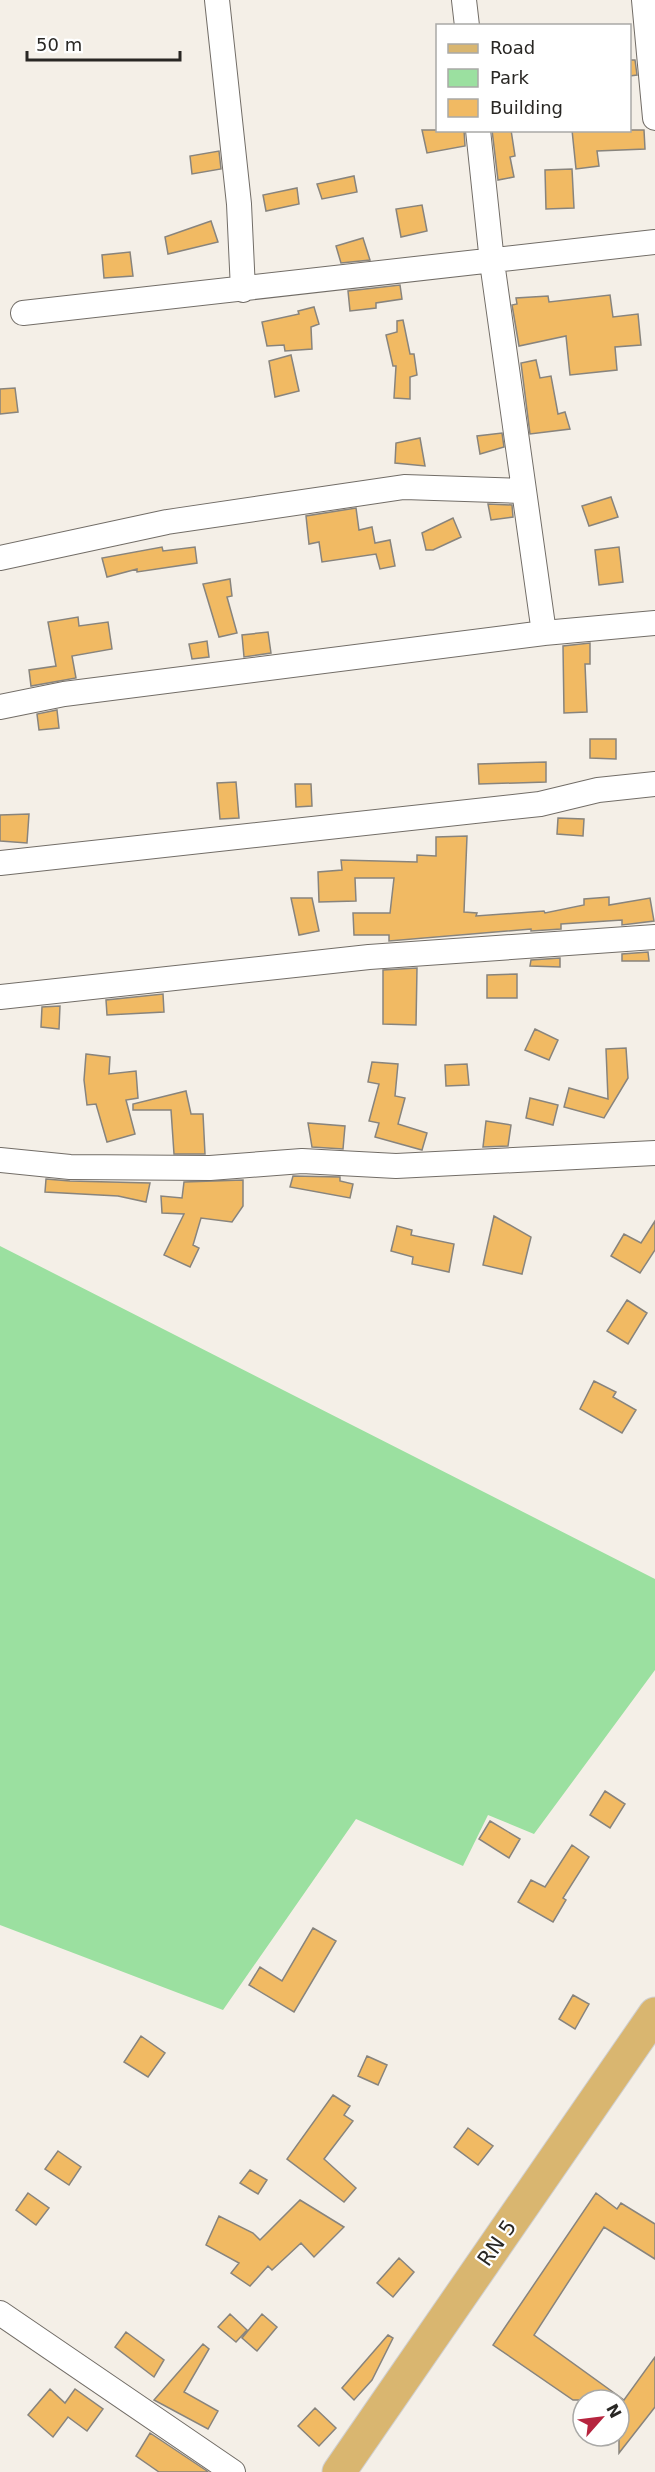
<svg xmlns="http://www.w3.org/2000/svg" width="655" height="2472" viewBox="0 0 655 2472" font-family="'DejaVu Sans',sans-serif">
<rect width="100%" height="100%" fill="#f4efe7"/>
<path fill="#9be0a0" d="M0 1246 655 1579V1670L534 1834 488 1815 463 1866 356 1819 223 2010 0 1925Z"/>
<path fill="#f1ba63" stroke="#88847d" stroke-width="1.5" d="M630 60H635L637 75 630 76Z
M422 130H464L465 146 427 153Z
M492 130H511L515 156 510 157 514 177 498 180Z
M572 130H644L645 149 597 151 599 166 576 169Z
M219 151 221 169 192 174 190 156Z
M572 169 574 208 546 209 545 170Z
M354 176 357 192 322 199 317 184Z
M297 188 299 204 266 211 263 195Z
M422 205 427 231 401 237 396 209Z
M211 221 218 242 168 254 165 237Z
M363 238 370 260 341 263 336 246Z
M130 252 133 276 104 278 102 255Z
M400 285 402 299 376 303V308L350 311 348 291Z
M610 295 613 317 638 314 641 345 615 347 617 370 570 375 566 336 519 346 512 305 517 304 516 298 548 296 549 302Z
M314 307 319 324 311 327 312 349 285 351 284 345 267 346 262 322 299 314 298 311Z
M403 320 410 354H414L417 375 410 377V399L394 398 396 366H393L386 335 397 332V321Z
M291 355 299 391 275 397 269 361Z
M536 360 540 378 551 376 558 414 565 412 570 429 530 434 521 363Z
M15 388 18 412 0 414V389Z
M502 433 504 447 480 454 477 436Z
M420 438 425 466 395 463 396 443Z
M611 497 618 517 589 526 582 506Z
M488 504 512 505 513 517 491 520Z
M356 508 359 530 372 527 375 543 390 540 395 566 380 569 376 554 322 562 319 542 309 544 306 516Z
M453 518 461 537 433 550H426L422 533Z
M162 547 163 551 195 547 197 563 137 572V569L107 577 102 558Z
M619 547 623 582 599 585 595 550Z
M230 579 232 596 227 597 237 633 219 637 203 584Z
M78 617 79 626 108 622 112 649 72 656 76 678 31 686 29 670 56 666 48 622Z
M268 632 271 653 244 657 242 635Z
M207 641 209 657 192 659 189 644Z
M590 643V664H585L587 712 564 713 563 646Z
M57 710 59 728 39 730 37 714Z
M590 739H616V759L590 758Z
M546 762V782L479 784 478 764Z
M236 782 239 818 220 819 217 783Z
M295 784H311L312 806 296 807Z
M29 814 27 843 0 841V815Z
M558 818 584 819 583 836 557 834Z
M467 836 464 912 477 913 476 916 544 911 545 913 584 905V899L609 897V905L650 898 654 921 622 925V920L561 924V929L531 931V929L389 941V935H354L353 913H390L394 878H355L356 901 319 902 318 872 342 870 341 860 417 862V855L436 856V837Z
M291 898H312L319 931 299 935Z
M648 952 649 961H622V954Z
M560 958V967L530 966 531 960Z
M417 968 416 1025 383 1024V970Z
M517 974V998H487V975Z
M163 994 164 1012 107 1015 106 1000Z
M60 1006 59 1029 41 1027 42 1007Z
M535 1029 558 1040 549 1060 525 1050Z
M626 1048 628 1078 604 1118 564 1107 569 1088 608 1099 606 1049Z
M86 1054 110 1057 109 1074 136 1071 138 1098 126 1100 135 1134 107 1142 96 1104 87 1105 84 1080Z
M372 1062 398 1064 395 1096 405 1098 398 1124 427 1133 422 1150 375 1137 379 1123 369 1121 379 1084 368 1082Z
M467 1064 469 1085 446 1086 445 1065Z
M186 1091 191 1114H203L205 1154H174L171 1110H133V1104Z
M530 1098 558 1105 553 1125 526 1118Z
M486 1121 511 1125 508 1146 483 1147Z
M308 1123 345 1126 343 1149 312 1147Z
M293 1176 340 1177V1181L353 1184 350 1198 290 1187Z
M46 1179 70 1181 150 1183 146 1202 118 1196 45 1192Z
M243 1180V1206L232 1222 201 1218 193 1245 199 1248 190 1267 164 1255 184 1214 162 1213 161 1196 182 1198 184 1182Z
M494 1216 531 1237 522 1274 483 1265Z
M655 1221V1250L640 1273 611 1256 624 1234 641 1243Z
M397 1226 412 1230 411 1235 454 1244 449 1272 412 1264 413 1257 391 1251Z
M627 1300 647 1313 628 1344 607 1331Z
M594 1381 616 1392 613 1397 636 1410 622 1433 580 1409Z
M605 1791 625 1804 610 1828 590 1815Z
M490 1821 520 1839 509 1858 479 1839Z
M572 1845 589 1857 563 1898 566 1900 553 1922 518 1902 531 1880 545 1887Z
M313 1928 336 1941 294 2012 249 1985 260 1967 282 1981Z
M573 1995 589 2004 575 2029 559 2019Z
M141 2036 165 2053 148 2077 124 2062Z
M367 2056 387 2065 378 2085 358 2076Z
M333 2095 350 2106 344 2115 353 2121 324 2159 356 2188 344 2202 287 2159Z
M468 2128 493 2146 478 2165 454 2147Z
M58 2151 81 2167 69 2185 45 2169Z
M250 2170 267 2180 258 2194 240 2183Z
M28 2193 49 2208 36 2225 16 2210Z
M596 2193 617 2209 621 2203 655 2224V2259L604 2227 534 2335 624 2400 655 2357V2407L619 2453V2407L624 2400H573L493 2345Z
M300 2200 344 2227 314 2257 301 2243 272 2270 268 2266 250 2286 231 2273 239 2263 206 2245 219 2216 253 2233 260 2240Z
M399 2258 414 2272 393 2297 377 2283Z
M230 2314 247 2330 236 2342 218 2327Z
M262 2314 277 2327 257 2351 242 2338Z
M126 2332 164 2360 154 2377 115 2347Z
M388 2335 393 2338 372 2380 354 2400 342 2388Z
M203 2344 209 2349 184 2392 218 2411 208 2429 154 2400Z
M50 2389 65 2403 75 2389 103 2409 87 2431 68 2417 53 2437 28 2415Z
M315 2408 336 2428 319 2446 298 2426Z
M150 2433 207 2471 208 2472H159L136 2456Z"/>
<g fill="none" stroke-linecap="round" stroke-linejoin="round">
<defs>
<path id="street" d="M217 0 239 204 243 290
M464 0 467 26
M644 0 655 118
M478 130 492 262 544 633
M23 313 655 242
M0 558 167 522 404 487 522 491
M0 707 64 694 544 633 655 623
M0 863 540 804 598 790 655 784
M0 997 369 957 655 937
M0 1160 70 1167 210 1168 302 1161 396 1166 655 1153
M0 2313 233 2472"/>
<path id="primary" d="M339 2472 655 2014"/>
</defs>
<use href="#street" stroke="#726d67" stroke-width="26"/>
<use href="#primary" stroke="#d0cfcf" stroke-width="35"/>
<use href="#street" stroke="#fff" stroke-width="24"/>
<use href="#primary" stroke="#d9b670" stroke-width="33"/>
</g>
<g text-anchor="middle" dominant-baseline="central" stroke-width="4.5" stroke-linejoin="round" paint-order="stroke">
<g font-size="21" fill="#292724" stroke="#fff">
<text transform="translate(497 2243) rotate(-55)">RN 5</text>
</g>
</g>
<rect x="436" y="24" width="195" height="108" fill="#ffffff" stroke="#a9a9a7" stroke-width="1.5"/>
<rect x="448" y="44" width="30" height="9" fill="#d9b670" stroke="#a9a9a7" stroke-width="1.5"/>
<text x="490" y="54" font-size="18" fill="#292724">Road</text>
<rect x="448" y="69" width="30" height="18" fill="#9be0a0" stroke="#a9a9a7" stroke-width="1.5"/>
<text x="490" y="84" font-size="18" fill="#292724">Park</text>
<rect x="448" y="99" width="30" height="18" fill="#f1ba63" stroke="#a9a9a7" stroke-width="1.5"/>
<text x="490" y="114" font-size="18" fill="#292724">Building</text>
<g transform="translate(601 2418) rotate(62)"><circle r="28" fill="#ffffff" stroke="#a9a9a7" stroke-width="1.5"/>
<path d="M0-4.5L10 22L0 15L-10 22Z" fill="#b6243e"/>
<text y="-9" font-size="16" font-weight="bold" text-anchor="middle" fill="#292724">N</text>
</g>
<path d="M27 51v9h153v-9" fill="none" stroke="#292724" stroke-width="3"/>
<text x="36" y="51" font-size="18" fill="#292724" stroke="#ffffff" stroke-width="4.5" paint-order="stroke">50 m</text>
</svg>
